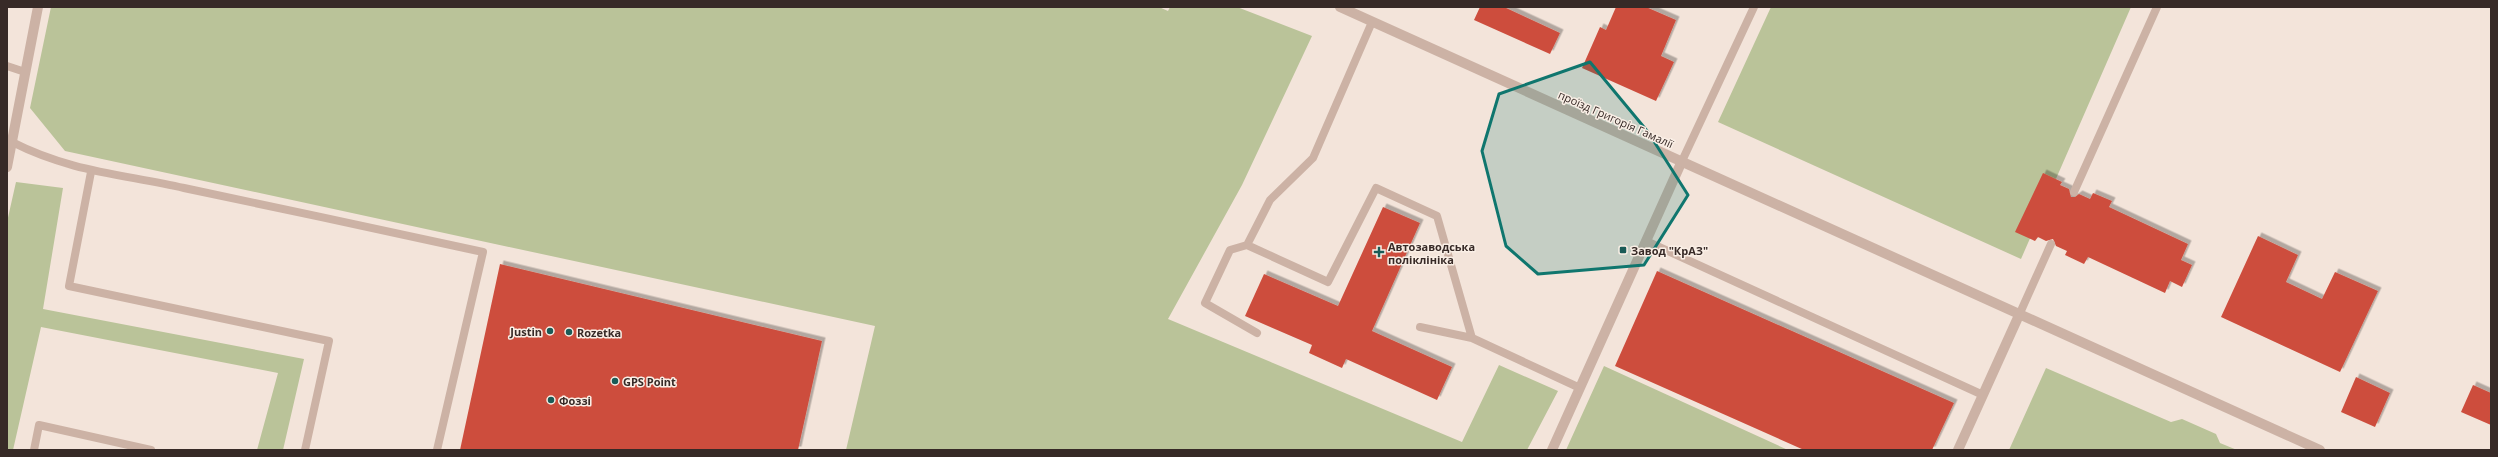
<svg xmlns="http://www.w3.org/2000/svg" width="2498" height="457" viewBox="0 0 2498 457" font-family="'Open Sans',sans-serif">
<defs>
<filter id="shadow"><feDropShadow dx="3.5" dy="-3.5" stdDeviation="0" flood-color="#0004"/></filter>
</defs>
<rect width="100%" height="100%" fill="#f3e4da"/>
<path fill="#bac399" d="M51 7H1159L1168 11 1170 7H1237L1312 36 1242 185 1168 319 1462 442 1499 365 1558 391 1527 450H846L875 326 65 151 30 108Z
M1771 7H2131L2021 259 1718 122Z
M16 182 63 188 43 309 304 359 283 450H257L278 373 41 327 13 450H7V222Z
M1604 366 1788 450H1566Z
M2046 368 2171 422 2182 419 2216 434 2220 443 2237 450H2009Z"/>
<path fill="#cd4e3e" filter="url(#shadow)" d="M1480 7H1504L1560 33 1550 54 1474 20Z
M1616 7H1646L1676 20 1661 56 1674 62 1656 101 1582 68 1600 27 1606 30Z
M2043 173 2062 182 2060 185 2069 189 2071 197H2075L2079 194 2090 199 2093 193 2112 201 2109 207 2188 244 2181 260 2192 265 2182 287 2170 281 2165 293 2088 257 2084 264 2065 255 2067 251 2056 246 2053 239 2046 241 2038 237 2035 241 2015 232Z
M1383 207 1420 223 1372 331 1452 367 1437 400 1346 359 1342 368 1309 353 1312 345 1245 316 1264 274 1338 306Z
M2258 236 2298 255 2286 282 2322 299 2335 272 2378 291 2340 372 2221 317Z
M500 264 822 341 798 450H460Z
M1657 271 1954 403 1932 450H1804L1615 366Z
M2356 377 2390 393 2375 427 2341 412Z
M2473 385 2491 393V425L2461 412Z"/>
<g fill="none" stroke-linecap="round" stroke-linejoin="round">
<path stroke="#ccb2a5" stroke-width="8" d="M7 66 25 72
M12 142C71 172 122 174 184 188 284 209 383 230 483 252L437 450
M1682 161 1754 7
M91 172 69 286 329 341 305 450
M2074 192 2157 7
M1646 241 1983 395
M1247 245 1328 282 1376 188 1437 216 1472 338 1580 388
M2020 313 2051 244
M1420 327 1472 338
M1257 333 1205 303 1230 250 1247 245 1270 200 1313 158 1372 22
M34 450 39 425 151 450"/>
<path stroke="#ccb2a5" stroke-width="10" d="M1552 450 1682 161
M1958 450 2020 313"/>
<path stroke="#ccb2a5" stroke-width="10" d="M1340 7 2320 450
M7 167 38 7"/>
</g>
<path fill="#0f766e" fill-opacity="0.2" stroke="#0f766e" stroke-width="3" stroke-linejoin="round" d="M1590 62 1648 132 1688 195 1644 265 1538 274 1506 246 1482 151 1499 94Z"/>
<g fill="#1a5b57" stroke="#faefe6" stroke-width="1.5">
<rect x="1619" y="246" width="8" height="8" rx="2"/>
<path d="M1377 246h4v4h4v4h-4v4h-4v-4h-4v-4h4z"/>
<circle cx="550" cy="331" r="4"/>
<circle cx="569" cy="332" r="4"/>
<circle cx="615" cy="381" r="4"/>
<circle cx="551" cy="400" r="4"/>
</g>
<g text-anchor="middle" dominant-baseline="central" stroke-width="3" stroke-linejoin="round" paint-order="stroke">
<g font-size="11" fill="#372a27" stroke="#faefe6">
<text transform="translate(1616 119) rotate(24)">проїзд Григорія Гамалії</text>
</g>
<g font-size="11" font-weight="bold" fill="#372a27" stroke="#faefe6" text-anchor="start">
<text x="1388" y="246">Автозаводська<tspan x="1388" dy="13">поліклініка</tspan></text>
<text x="1631" y="250">Завод "КрАЗ"</text>
<text x="542" y="331" text-anchor="end">Justin</text>
<text x="577" y="332">Rozetka</text>
<text x="623" y="381">GPS Point</text>
<text x="559" y="400">Фоззі</text>
</g>
</g>
<rect width="2498" height="457" fill="none" stroke="#372a27" stroke-width="16"/>
</svg>
